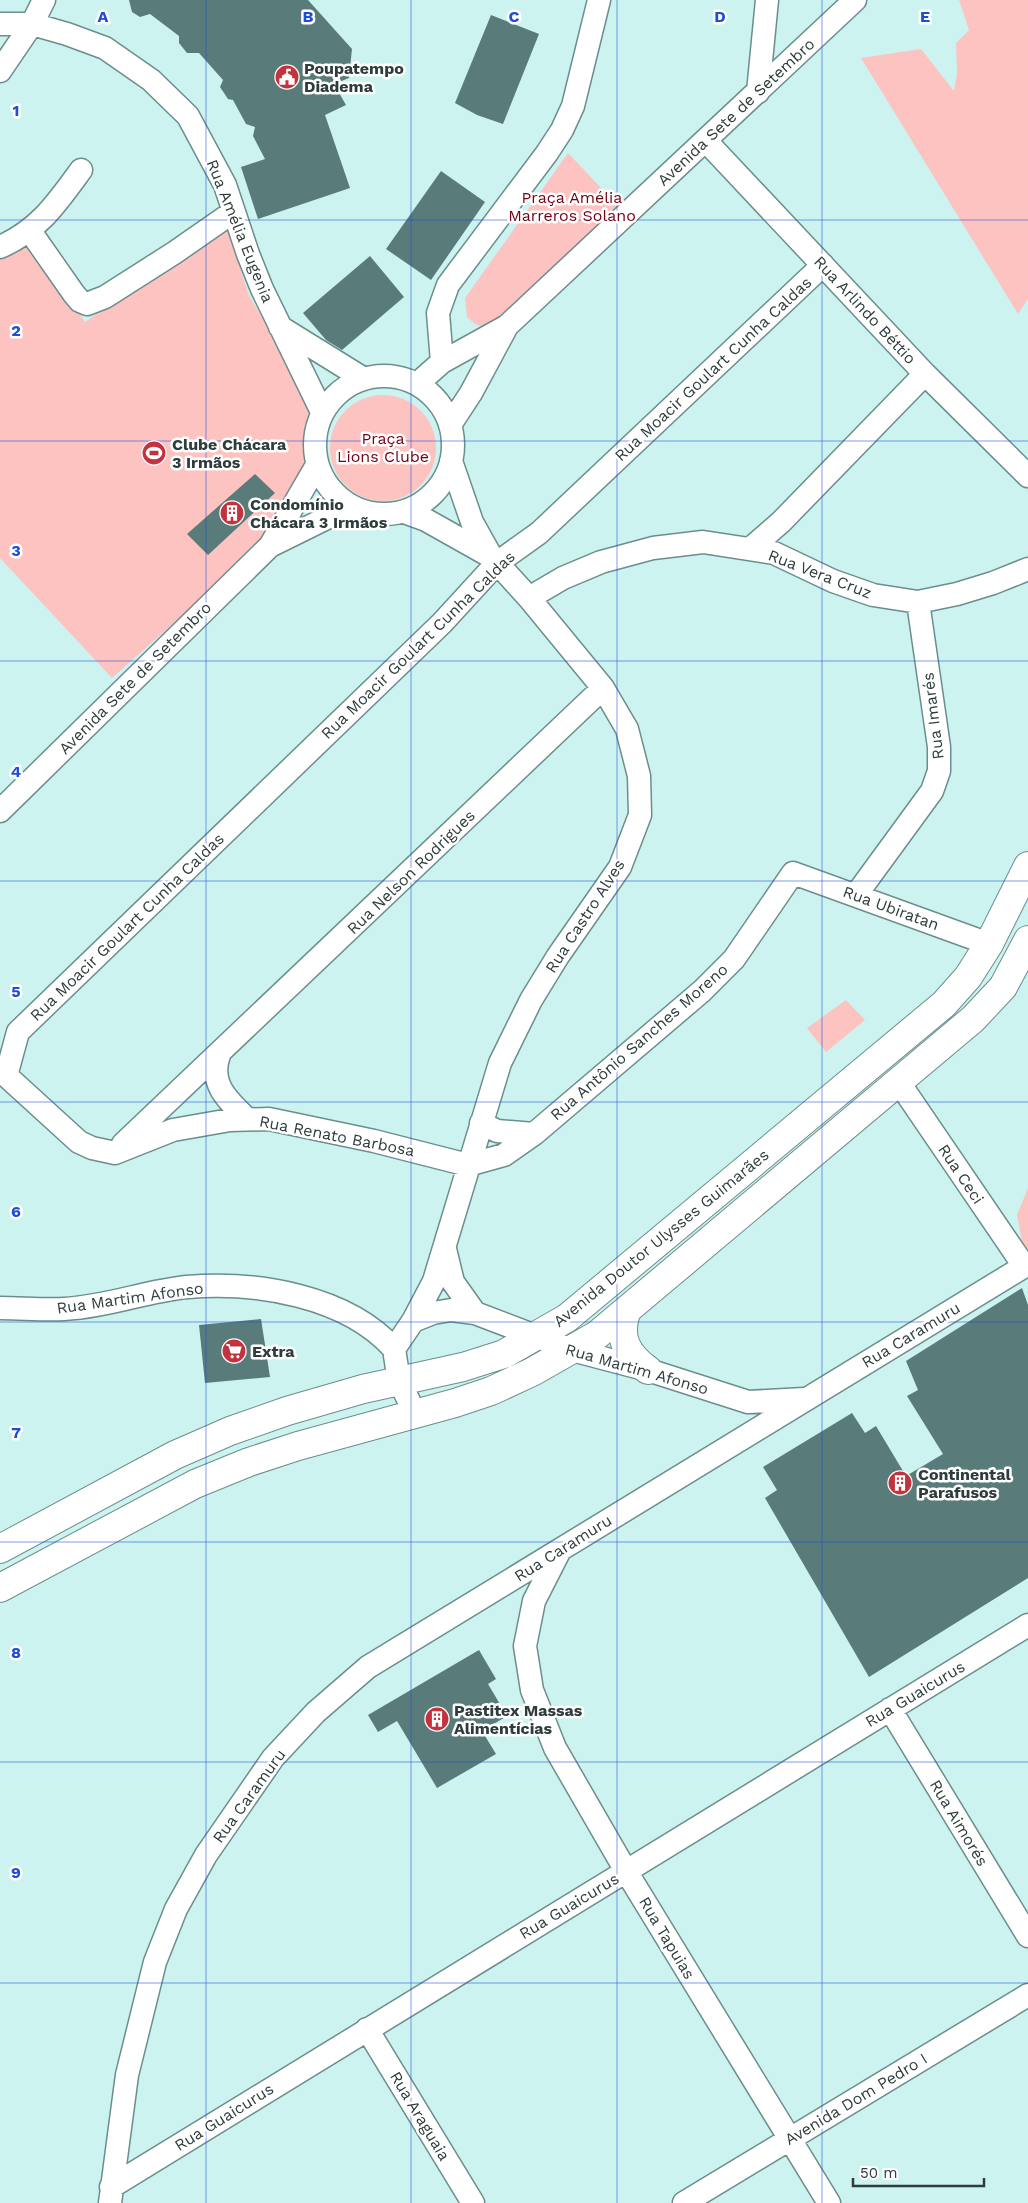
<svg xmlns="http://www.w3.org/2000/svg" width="1028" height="2203" viewBox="0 0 1028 2203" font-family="'Work Sans',sans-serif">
<rect width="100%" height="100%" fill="#cdf3f1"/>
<path fill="#fcc3c1" d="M959 0H1028V299L1018 314 861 58 921 49 954 91 957 72 956 43 969 30Z
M568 153 620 208 526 301 485 328 475 324 467 317 465 298Z
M227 227 249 296 269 328 314 414 306 441 309 465 264 543 112 678 0 558V257L33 240 85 322Z
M330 448a53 53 0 1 1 106 0a53 53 0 1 1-106 0Z
M846 1000 865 1020 826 1052 807 1028Z
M1028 1188V1248L1024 1251 1017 1215Z"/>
<path fill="#597b7a" d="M129 0H308L352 49 349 78 334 84 346 105 325 115 350 188 258 219 241 167 265 159 253 136 255 127 246 124 233 100 228 99 220 87 223 80 199 53H187L179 43V36L150 14 140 17 132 12Z
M491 15 539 34 503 124 477 115 455 103Z
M441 171 485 202 431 280 386 249Z
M370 256 404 297 342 350 326 340 303 313Z
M255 474 275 493 208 555 187 534Z
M1022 1288 1028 1305V1578L869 1677 765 1498 777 1490 763 1467 852 1413 865 1433 876 1426 906 1476 943 1454 907 1396 918 1390 906 1361Z
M261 1319 270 1377 205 1383 199 1325Z
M479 1650 496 1679 488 1684 507 1716 482 1731 496 1754 437 1788 397 1721 378 1732 368 1715Z"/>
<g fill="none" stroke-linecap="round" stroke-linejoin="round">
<defs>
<path id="minor" d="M0 24H32L67 34 105 48 151 80 188 116 225 185 248 254 262 289 322 412
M0 71 32 24 44 0
M758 92 767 0
M706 141 925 374 1028 476
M30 231 74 294 80 301 87 304 105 297 174 253 233 212
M0 247C39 230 57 203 81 170
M280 327 364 379
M442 362 438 313 448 285 547 153 562 130 573 106 599 0
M315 445a69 69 0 1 1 138 0a69 69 0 1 1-138 0Z
M417 384 442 362 507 326 855 0
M450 425 471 393 507 326
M404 512 426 520 490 556
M270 546 351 506
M750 549 781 522 925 374
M529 598 563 578 601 562 653 548 703 542 774 553 833 581 873 595 918 602 957 594 993 583 1028 569
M0 811 270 546 317 465
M856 895 932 791 939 771V747L918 602
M219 1055C209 1083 227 1100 246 1118
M0 1070 79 1142 92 1148 115 1153 173 1130 230 1120 269 1119 374 1141 468 1165 504 1155 534 1134 702 991 734 959 793 873 989 944
M6 1076 18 1032 442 623 497 563 539 533 823 265
M898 1081 1024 1266
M481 1123 497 1131 534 1134
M123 1144 603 688
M445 1249 453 1282 475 1313
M0 1308C21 1308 43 1310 64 1309 106 1307 146 1291 187 1287 256 1281 347 1296 394 1349
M413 1321 433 1313 451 1310 475 1313 572 1350 648 1370 748 1402 804 1399
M415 1413 399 1381 394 1349 413 1321 434 1281 500 1063 531 1000 558 956 620 867 640 815 639 776 627 729 603 688 529 598 491 556 472 522 451 461
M560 1550 534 1601 525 1646 532 1690 555 1748 626 1871 829 2203
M890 1709 1028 1936
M367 2029 473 2203
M111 2187 1028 1625
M110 2203 127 2075 155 1962 176 1909 206 1855 273 1758 316 1712 368 1667 1028 1264
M684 2203 1028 1995"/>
<path id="major" d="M627 1310C617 1337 626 1354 648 1370
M0 1549 175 1455 230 1431 287 1411 363 1389 463 1367 504 1354 567 1318 944 1004 968 977 989 944 1028 866
M0 1588 195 1484 249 1462 298 1446 455 1403 491 1391 532 1372 597 1335 973 1019 1003 987 1028 940"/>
</defs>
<use href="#minor" stroke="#6b8e8d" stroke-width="25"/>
<use href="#major" stroke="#6b8e8d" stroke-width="30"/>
<use href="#minor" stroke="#fff" stroke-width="22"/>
<use href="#major" stroke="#fff" stroke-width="28"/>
</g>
<path fill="none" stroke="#1d4ed8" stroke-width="1" stroke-opacity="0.55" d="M206 0V2203M411 0V2203M617 0V2203M822 0V2203M0 220H1028M0 441H1028M0 661H1028M0 881H1028M0 1102H1028M0 1322H1028M0 1542H1028M0 1762H1028M0 1983H1028"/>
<defs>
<symbol id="civic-disc" viewBox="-11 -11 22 22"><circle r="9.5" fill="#c3333e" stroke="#fff"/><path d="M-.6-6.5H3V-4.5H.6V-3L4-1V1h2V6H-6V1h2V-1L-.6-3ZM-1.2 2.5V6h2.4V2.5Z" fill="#fff"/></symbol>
<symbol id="stadium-disc" viewBox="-11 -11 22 22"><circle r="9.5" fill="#c3333e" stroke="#fff"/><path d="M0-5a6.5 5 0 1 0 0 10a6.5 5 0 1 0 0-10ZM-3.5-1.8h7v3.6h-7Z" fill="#fff"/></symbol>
<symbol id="building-disc" viewBox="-11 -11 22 22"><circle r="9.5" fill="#c3333e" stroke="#fff"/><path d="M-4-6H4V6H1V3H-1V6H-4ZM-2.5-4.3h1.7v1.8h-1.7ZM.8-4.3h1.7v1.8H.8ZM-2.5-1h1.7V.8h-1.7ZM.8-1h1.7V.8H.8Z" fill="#fff"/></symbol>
<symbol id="supermarket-disc" viewBox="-11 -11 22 22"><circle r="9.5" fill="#c3333e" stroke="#fff"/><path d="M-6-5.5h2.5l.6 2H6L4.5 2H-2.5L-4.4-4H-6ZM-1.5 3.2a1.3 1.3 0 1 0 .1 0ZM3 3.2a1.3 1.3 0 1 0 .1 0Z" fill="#fff"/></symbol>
</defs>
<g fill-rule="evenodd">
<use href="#civic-disc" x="273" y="63" width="28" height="28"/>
<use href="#stadium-disc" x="140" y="439" width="28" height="28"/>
<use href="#building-disc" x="218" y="499" width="28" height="28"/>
<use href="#supermarket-disc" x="220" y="1337" width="28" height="28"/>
<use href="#building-disc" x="886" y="1469" width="28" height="28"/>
<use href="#building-disc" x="423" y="1705" width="28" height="28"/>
</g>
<g text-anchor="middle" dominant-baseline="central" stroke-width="5" stroke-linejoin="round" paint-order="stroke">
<g font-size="16" font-weight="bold" fill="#2e3d3c" stroke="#fff" text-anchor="start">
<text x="304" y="68">Poupatempo<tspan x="304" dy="18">Diadema</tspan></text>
<text x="172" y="444">Clube Chácara<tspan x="172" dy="18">3 Irmãos</tspan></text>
<text x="250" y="504">Condomínio<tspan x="250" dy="18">Chácara 3 Irmãos</tspan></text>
<text x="252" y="1351">Extra</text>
<text x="918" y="1474">Continental<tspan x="918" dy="18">Parafusos</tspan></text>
<text x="454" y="1710">Pastitex Massas<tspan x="454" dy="18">Alimentícias</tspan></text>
</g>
<g font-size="16" fill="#2e3d3c" stroke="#fff">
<text transform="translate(736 112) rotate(-43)">Avenida Sete de Setembro</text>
<text transform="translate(240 231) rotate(68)">Rua Amélia Eugenia</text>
<text transform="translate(865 310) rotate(47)">Rua Arlindo Béttio</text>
<text transform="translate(713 369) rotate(-43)">Rua Moacir Goulart Cunha Caldas</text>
<text transform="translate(820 574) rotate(21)">Rua Vera Cruz</text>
<text transform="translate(418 645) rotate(-44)">Rua Moacir Goulart Cunha Caldas</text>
<text transform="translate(135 678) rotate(-45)">Avenida Sete de Setembro</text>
<text transform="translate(933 716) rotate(-97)">Rua Imarés</text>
<text transform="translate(411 872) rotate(-44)">Rua Nelson Rodrigues</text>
<text transform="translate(891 908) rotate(20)">Rua Ubiratan</text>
<text transform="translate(585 916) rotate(-57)">Rua Castro Alves</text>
<text transform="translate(127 927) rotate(-44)">Rua Moacir Goulart Cunha Caldas</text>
<text transform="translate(639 1042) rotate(-41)">Rua Antônio Sanches Moreno</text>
<text transform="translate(337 1136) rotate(11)">Rua Renato Barbosa</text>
<text transform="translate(961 1174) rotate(56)">Rua Ceci</text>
<text transform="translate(661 1238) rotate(-39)">Avenida Doutor Ulysses Guimarães</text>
<text transform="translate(130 1298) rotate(-8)">Rua Martim Afonso</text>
<text transform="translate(911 1335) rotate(-31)">Rua Caramuru</text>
<text transform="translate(637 1369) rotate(16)">Rua Martim Afonso</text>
<text transform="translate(563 1548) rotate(-32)">Rua Caramuru</text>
<text transform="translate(915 1694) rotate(-31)">Rua Guaicurus</text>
<text transform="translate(249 1796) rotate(-54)">Rua Caramuru</text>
<text transform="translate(959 1823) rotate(59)">Rua Aimorés</text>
<text transform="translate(569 1906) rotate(-31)">Rua Guaicurus</text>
<text transform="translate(667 1938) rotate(59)">Rua Tapuias</text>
<text transform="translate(856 2099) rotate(-31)">Avenida Dom Pedro I</text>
<text transform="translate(420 2116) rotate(59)">Rua Araguaia</text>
<text transform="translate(224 2117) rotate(-32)">Rua Guaicurus</text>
</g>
<g font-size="16" fill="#730116" stroke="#fff">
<text x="572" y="197">Praça Amélia<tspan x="572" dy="18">Marreros Solano</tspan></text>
<text x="383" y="438">Praça<tspan x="383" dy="18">Lions Clube</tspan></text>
</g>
</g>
<g font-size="16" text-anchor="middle" font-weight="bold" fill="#1d4ed8" stroke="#fff" stroke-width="5" stroke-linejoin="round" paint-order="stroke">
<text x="103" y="22">A</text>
<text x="308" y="22">B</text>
<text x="514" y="22">C</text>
<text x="720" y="22">D</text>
<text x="925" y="22">E</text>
<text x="16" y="116">1</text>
<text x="16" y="336">2</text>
<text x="16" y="556">3</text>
<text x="16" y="777">4</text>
<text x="16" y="997">5</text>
<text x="16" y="1217">6</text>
<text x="16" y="1438">7</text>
<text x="16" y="1658">8</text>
<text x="16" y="1878">9</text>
</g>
<path d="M853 2178v8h131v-8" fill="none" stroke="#2e3d3c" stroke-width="2.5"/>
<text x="860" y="2178" font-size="15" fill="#2e3d3c" stroke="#ffffff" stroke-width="4" paint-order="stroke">50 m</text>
</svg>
